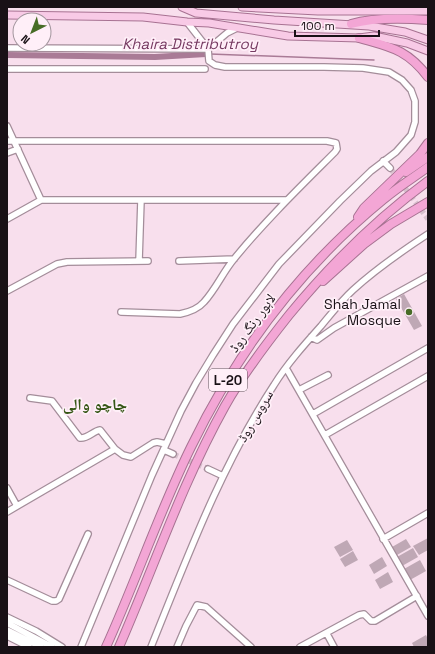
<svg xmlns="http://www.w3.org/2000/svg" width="435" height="654" viewBox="0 0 435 654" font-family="'Space Grotesk','Noto Naskh Arabic',sans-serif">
<rect width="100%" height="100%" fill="#f8dfed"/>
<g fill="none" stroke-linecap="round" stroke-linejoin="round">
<path stroke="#a97b96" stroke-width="1.5" d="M210 54 374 60"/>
<path stroke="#a97b96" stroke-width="6" d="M7 55 155 57 206 54"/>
</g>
<path fill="#bfa8b5" d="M404 294 422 326 414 330 396 299Z
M428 538V550L419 555 413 546Z
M406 539 411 547 397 555 392 547Z
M347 540 353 550 340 557 334 547Z
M413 548 418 557 402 566 397 557Z
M353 551 358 560 345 567 340 559Z
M382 557 387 566 374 574 369 565Z
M420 560 426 571 410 580 404 569Z
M388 572 393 582 380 589 375 580Z
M426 635 428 639V647H414L412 643Z"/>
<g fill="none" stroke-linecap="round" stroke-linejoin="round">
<path stroke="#d7c0cd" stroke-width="5.5" stroke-dasharray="5.5 3" stroke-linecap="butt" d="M390 168 428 219
M173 454 208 469"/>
<defs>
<path id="minor" d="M187 22 208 49
M7 48 208 49
M7 69H205
M7 126 41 200 7 219
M7 141H327L336 143 337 149 335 152C300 187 265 221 234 259 223 272 216 289 204 302 198 309 190 312 180 314L121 312
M7 153 18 149
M383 161 390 168
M41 200H286
M139 261 141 200
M179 261 234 259
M7 291 57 264 67 262 148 261
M311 337 317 340 334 328 428 276
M286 368 428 616
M299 390 328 375
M30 398 52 401 80 438C88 439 93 431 100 430L115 449
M313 414 428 348
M325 435 428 376
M164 450 173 454
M208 469 223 476
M7 488 17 506
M7 512 115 449 123 455 131 457 153 443 157 442 166 444
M383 539 428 513
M7 580 52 601H56L59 599 88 534
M7 617 36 631 62 647
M7 623 52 647
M7 630 41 647
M327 634 334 647
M7 636 29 647
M81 647 152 475 181 411 196 383 213 355 233 324 279 264 340 201 371 171 396 152 411 135 415 122V101L411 90 402 80 389 72 363 68 324 67H225L215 65 209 61 208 49 227 33 237 28
M151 647C187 558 221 466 274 385 287 364 304 345 321 326 331 314 341 301 353 290 376 269 402 251 428 234
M177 647 186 626 197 605 206 607 251 647
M300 647 359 615 364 614 371 621H375L417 596"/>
<path id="major" d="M182 7 196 13 274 20 369 26 405 32 428 40
M242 7 318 11H428
M7 15 143 17 187 22 209 23 288 36 359 38 374 36 407 43 428 51"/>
<path id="highway" d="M351 24C375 17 403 18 428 20
M359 38C390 47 407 49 428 77
M406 172 428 157
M358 217 364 208 420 154 428 143
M323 281 364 244 391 224 428 202
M106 647C136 581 159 512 191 447 237 352 302 266 384 199 398 187 413 178 428 167
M119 647C154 567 182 483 225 406 243 374 266 344 289 315 331 264 375 220 428 181"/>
</defs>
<use href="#minor" stroke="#a48d9a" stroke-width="8"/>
<use href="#major" stroke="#a77292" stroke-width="9"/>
<use href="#highway" stroke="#a77292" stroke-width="10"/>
<use href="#minor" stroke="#fff" stroke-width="5.5"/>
<use href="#major" stroke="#f8cae6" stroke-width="7"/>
<use href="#highway" stroke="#f3a6d5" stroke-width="8"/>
</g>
<circle fill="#476c26" stroke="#ffeff8" stroke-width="1.5" cx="409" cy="312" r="4"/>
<g text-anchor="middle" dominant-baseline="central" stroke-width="3.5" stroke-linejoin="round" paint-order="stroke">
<rect fill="#ffeff8" stroke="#5e545a" stroke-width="1" x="209" y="369" width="38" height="22" rx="3"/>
<g font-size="13" font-weight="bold" fill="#191116">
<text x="228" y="380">L-20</text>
</g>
<g font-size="14" fill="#191116" stroke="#ffeff8" text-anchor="end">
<text x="401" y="304">Shah Jamal<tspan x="401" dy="16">Mosque</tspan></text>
</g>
<g font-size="14" fill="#191116" stroke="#ffeff8">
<text transform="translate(252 323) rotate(-54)">لاہور رنگ روڈ</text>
<text transform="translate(255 416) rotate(-60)">سروس روڈ</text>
</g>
<g font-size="15" font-style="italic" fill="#773b62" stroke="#ffeff8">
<text x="190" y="43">Khaira Distributroy</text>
</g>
<g font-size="16" font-weight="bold" fill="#355615" stroke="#ffeff8">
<text x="95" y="404">چاچو والی</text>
</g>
</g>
<rect width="435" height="654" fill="none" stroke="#191116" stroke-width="16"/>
<g transform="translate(32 32) rotate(222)"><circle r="19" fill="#ffeff8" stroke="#a3969e"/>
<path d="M0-3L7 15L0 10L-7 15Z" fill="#476c26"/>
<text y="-6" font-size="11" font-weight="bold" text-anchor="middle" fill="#191116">N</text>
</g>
<path d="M295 30v6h84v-6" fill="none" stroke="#191116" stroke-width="2"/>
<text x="301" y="30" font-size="12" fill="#191116" stroke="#ffeff8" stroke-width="3" paint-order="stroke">100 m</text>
</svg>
